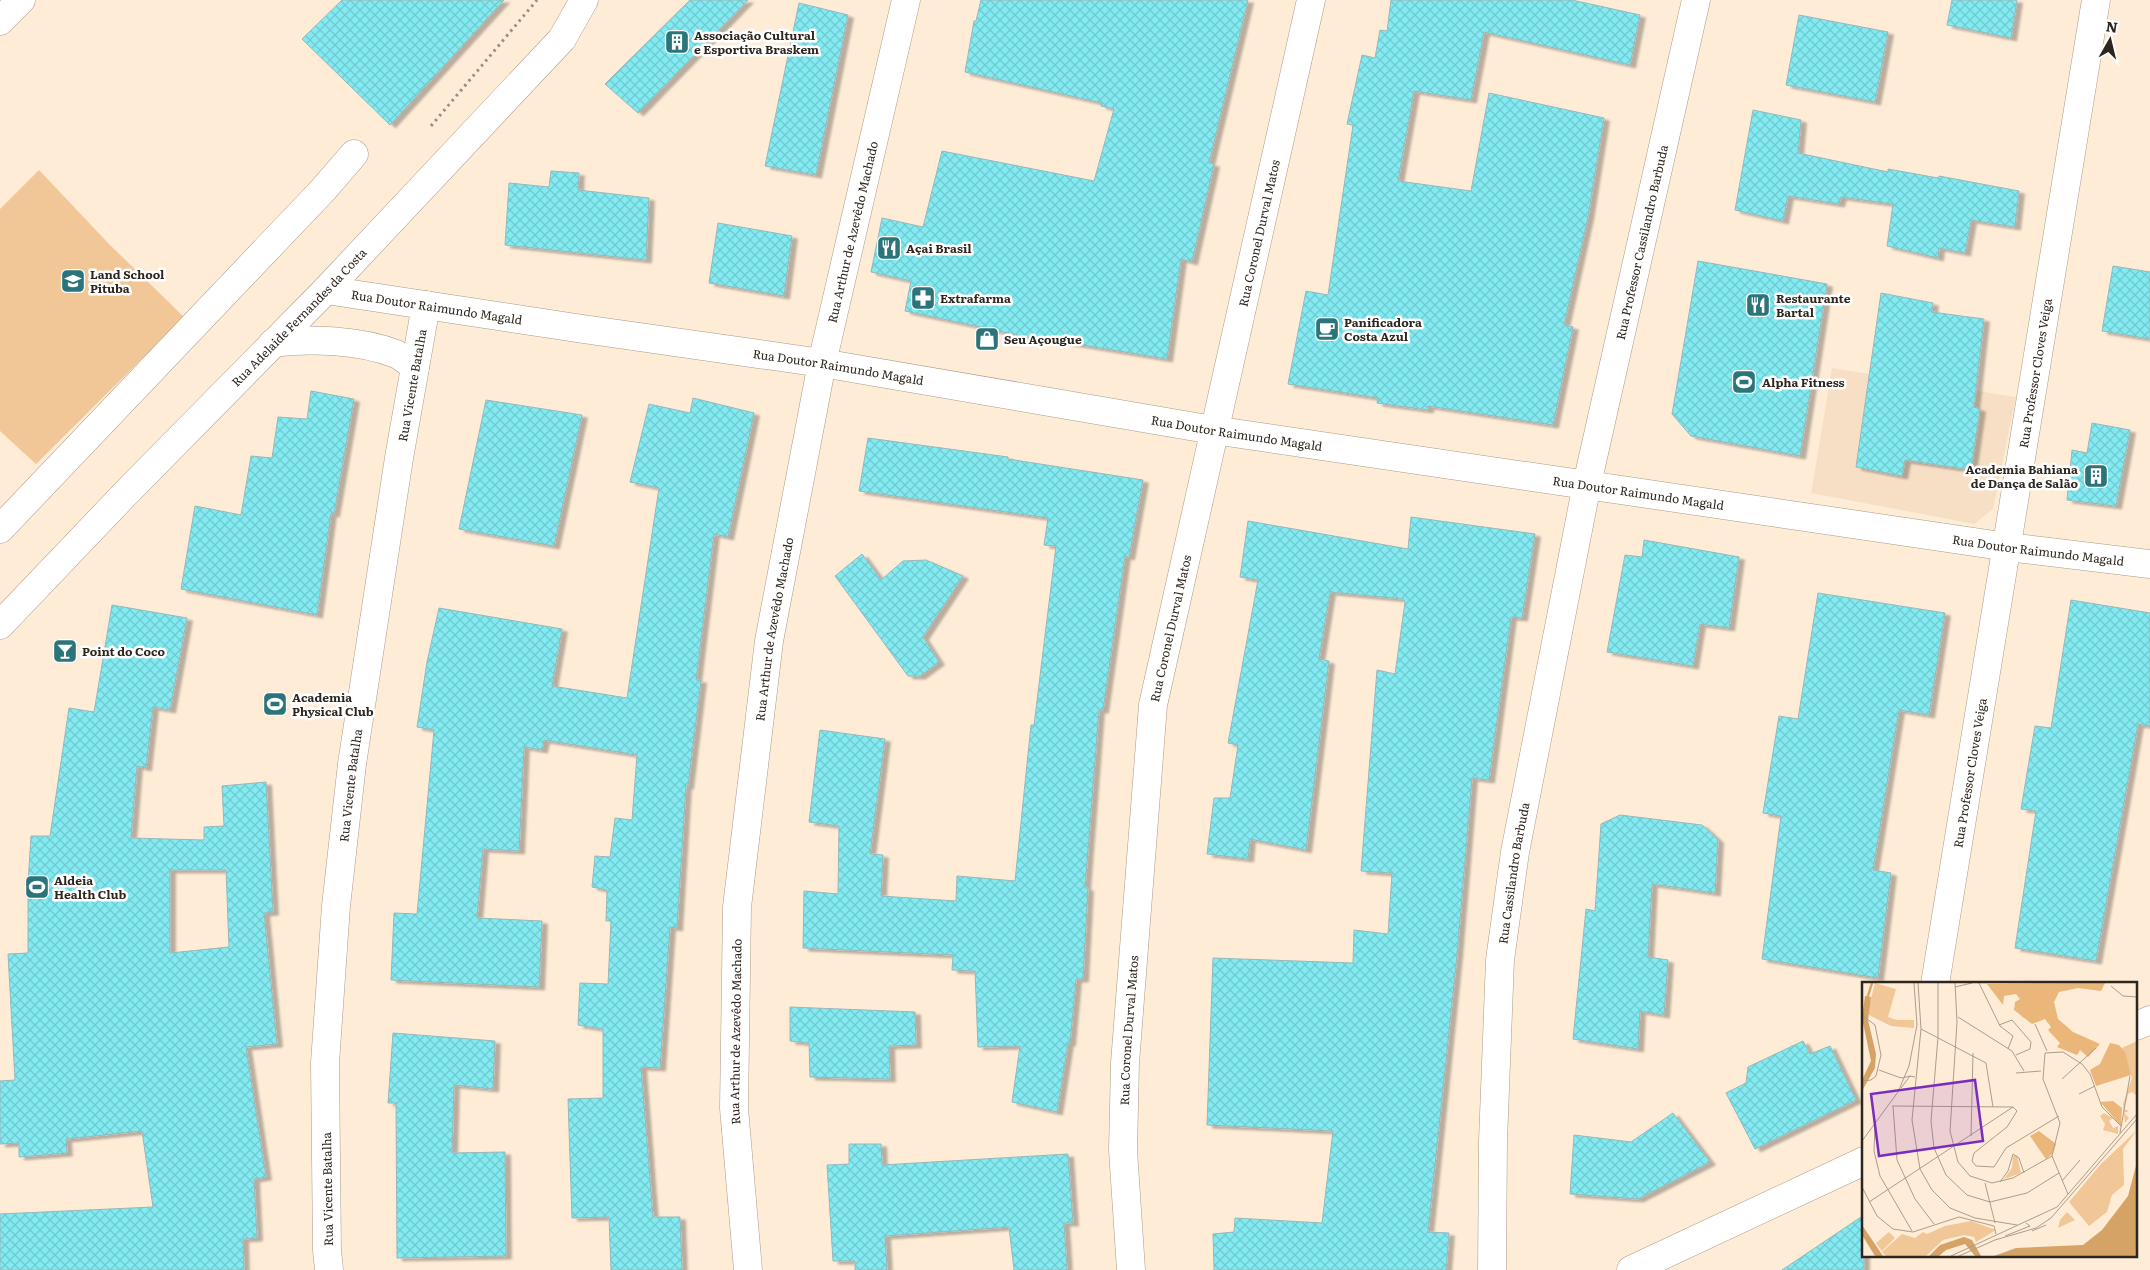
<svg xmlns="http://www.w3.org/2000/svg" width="2150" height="1270" viewBox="0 0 2150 1270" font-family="Literata,serif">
<defs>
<pattern id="building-cross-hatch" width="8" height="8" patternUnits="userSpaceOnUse" patternTransform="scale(1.25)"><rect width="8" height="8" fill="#82ebf2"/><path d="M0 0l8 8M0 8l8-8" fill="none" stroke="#71c9cf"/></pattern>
<filter id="shadow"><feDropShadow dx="5.5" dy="3" stdDeviation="1" flood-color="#0004"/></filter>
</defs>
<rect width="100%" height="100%" fill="#ffecd7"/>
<path fill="#f7dfc5" d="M1832 368 2016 397 1993 509 1974 524 1811 493Z"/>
<path fill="#f1c797" d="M39 170 109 244 184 317 36 464 0 431V209Z"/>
<path fill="url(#building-cross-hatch)" stroke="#97b7b9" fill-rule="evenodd" filter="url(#shadow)" d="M342 0H504L390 125 302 39Z
M690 0H748L638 113 605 84Z
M981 0H1248L1209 163 1214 164 1192 262 1181 259 1167 359 1046 339V341L905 311 911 281 871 272 882 218 923 227 942 151 1094 181 1114 109 1101 106 1102 103 965 72 974 21H976Z
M1391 0H1572L1640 15 1630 65 1484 32 1471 100 1414 91 1398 181 1471 191 1489 93 1604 118 1588 217 1564 325 1573 327 1553 425 1428 406V410L1377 403 1378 398 1288 384 1306 291 1328 295 1353 125 1347 124 1362 55 1375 58 1380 30 1387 31Z
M1952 0H2017L2011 38 1947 25Z
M799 3 848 15 816 175 765 166Z
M1799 15 1888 32 1875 102 1786 85Z
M1753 110 1801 120 1798 153 1888 172V169L1938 178 1939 176 2019 191 2015 227 1971 220 1965 253 1939 248 1938 258 1887 246 1893 204 1841 197 1839 204 1788 196 1783 221 1735 210Z
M551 171 579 173 578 190 649 198 646 260 505 245 509 183 549 187Z
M718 223 792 236 784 296 709 283Z
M1698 261 1827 284 1800 456 1691 436 1672 414Z
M2113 266 2150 272V339L2102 331Z
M1881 293 1933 303 1932 312 1984 319 1974 407 1980 409 1971 470 1905 460 1902 476 1856 467Z
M311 391 354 399 334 514 331 513 317 615 181 589 195 506 241 515 251 456 272 458 278 417 307 419Z
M693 398 754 413 728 537 714 534 696 680H701L688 786H686L677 928 670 927 660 1068 641 1067 653 1217H680L682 1270H611L609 1217 572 1218 568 1099 603 1098V1029L578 1025 580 983 608 984 611 921H606L607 890 592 887 595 856 610 857 615 818 632 820 637 755 544 740 542 750 524 747 519 851 483 849 477 918 542 921 539 987 391 980 394 913 417 914 434 730 417 727 427 662 439 608 562 629 552 686 627 698 659 488 630 482 649 404 690 413Z
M486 400 582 415 554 546 459 529Z
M2092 423 2130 430 2116 506 2067 500 2072 450 2087 453Z
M868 438 1008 457V459L1143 480 1129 557 1125 556 1103 710H1099L1085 888H1088L1083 979H1076L1070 1043H1068L1057 1112 1012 1102 1020 1046 978 1047 975 971 952 970 953 955 803 948 804 891 838 894 839 826 809 822 820 730 885 739 870 854 883 855 881 896 956 901 957 876 1015 881 1031 725H1034L1056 546 1044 545 1048 518 859 491Z
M1411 517 1535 534 1522 618 1511 617 1489 780 1472 778 1457 955 1428 1232 1449 1233 1446 1270H1214L1213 1234 1234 1232 1235 1218 1322 1223 1333 1131 1207 1125 1213 958 1353 963 1354 930 1388 934 1392 873 1361 871 1377 670 1395 674 1405 602 1403 599 1330 592 1319 659 1329 661 1306 850 1250 839 1248 859 1207 854 1214 798H1230L1238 745 1228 743 1258 580 1240 577 1248 521 1408 549Z
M1644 540 1739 557 1729 628 1700 624 1693 666 1607 652 1625 555 1642 557Z
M862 554 881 580 903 561 926 560 963 576 923 637 939 662 920 676H908L835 576Z
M1818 593 1945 613 1929 715 1899 710 1873 870 1891 873 1878 978 1762 959 1781 816 1763 813 1779 716 1798 719Z
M2071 600 2150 613V726L2138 724 2096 961 2015 948 2036 811 2021 809 2035 726 2051 728Z
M112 605 187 618 170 710 153 707 146 768 137 766 131 838 204 840V827L224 826 222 786 266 782 273 912 264 913 277 1044 246 1047 266 1177 254 1179 257 1238 243 1239 244 1270H0V1214L153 1207 142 1131 66 1139 67 1153 19 1157V1143L0 1144V1081L15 1080 8 954 28 953V883L31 836H50L69 708 94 712ZM170 870H226L229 947 170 953Z
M1620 815 1702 825 1718 840 1715 893 1652 884 1648 957 1668 960 1664 1015 1640 1011 1638 1049 1573 1039 1586 909 1595 911 1601 824Z
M790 1007 915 1012 916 1045 889 1046 890 1079 810 1077 809 1043 790 1041Z
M393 1033 495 1041 493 1089 454 1085 452 1153 505 1152 506 1256 397 1258 396 1103H388Z
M1803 1041 1810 1054 1830 1046 1856 1100 1755 1149 1726 1093 1746 1083 1748 1067Z
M1673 1113 1710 1162 1638 1199 1570 1194 1574 1135 1631 1142Z
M849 1144H881L882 1165 1068 1154 1073 1223H1064L1067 1270H1014L1009 1227 885 1236 887 1270H855V1261H833L827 1165 849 1164Z
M1864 1215V1270H1782Z"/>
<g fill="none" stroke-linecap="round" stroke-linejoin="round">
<defs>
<g id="minor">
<path d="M0 21 21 0"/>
<path id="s1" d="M326 290 583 329 822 363 1213 430 2008 547 2150 564"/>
<path d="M273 343C310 338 361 340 396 354 403 357 409 363 415 367"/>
<path d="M0 529 323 190 354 154"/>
<path id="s2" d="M0 625 125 494 326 290 562 39 584 0"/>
<path id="s3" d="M1935 984 2096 0"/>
<path d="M2136 1026 2150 1020"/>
<path id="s4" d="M329 1270 327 1250 325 1063 336 906 352 764 399 458 426 305"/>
<path id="s5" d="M748 1270 734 1108 737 907 769 641 822 363 906 0"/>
<path id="s6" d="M1131 1270 1123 1150 1125 1063 1153 705 1311 0"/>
<path id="s7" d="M1492 1270 1493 1141 1500 960 1515 852 1587 484 1696 0"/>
<path d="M1631 1270 1864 1161"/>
</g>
</defs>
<use href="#minor" stroke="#ab9a86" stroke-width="29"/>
<path stroke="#9b8e7f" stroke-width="3" stroke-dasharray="2.5 4" stroke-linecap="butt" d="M431 126 537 0"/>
<use href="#minor" stroke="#fff" stroke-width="28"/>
</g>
<defs>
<symbol id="building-square" viewBox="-11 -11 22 22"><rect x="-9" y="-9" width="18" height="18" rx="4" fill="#2b757a" stroke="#fff"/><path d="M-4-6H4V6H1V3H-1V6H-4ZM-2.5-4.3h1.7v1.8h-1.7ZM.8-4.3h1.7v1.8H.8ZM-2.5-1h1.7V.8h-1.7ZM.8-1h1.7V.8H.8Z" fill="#fff"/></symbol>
<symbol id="restaurant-square" viewBox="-11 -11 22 22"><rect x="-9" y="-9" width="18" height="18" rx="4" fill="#2b757a" stroke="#fff"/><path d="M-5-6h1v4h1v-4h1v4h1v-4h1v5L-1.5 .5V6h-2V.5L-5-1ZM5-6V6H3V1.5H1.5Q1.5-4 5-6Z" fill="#fff"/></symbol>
<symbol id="school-square" viewBox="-11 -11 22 22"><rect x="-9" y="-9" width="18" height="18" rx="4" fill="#2b757a" stroke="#fff"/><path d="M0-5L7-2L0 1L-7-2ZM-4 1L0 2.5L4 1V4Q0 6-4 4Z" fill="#fff"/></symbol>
<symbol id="pharmacy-square" viewBox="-11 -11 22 22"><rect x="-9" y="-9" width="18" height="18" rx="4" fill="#2b757a" stroke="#fff"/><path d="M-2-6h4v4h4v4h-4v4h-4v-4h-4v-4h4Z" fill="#fff"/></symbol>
<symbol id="cafe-square" viewBox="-11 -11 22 22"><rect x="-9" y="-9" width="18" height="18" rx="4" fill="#2b757a" stroke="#fff"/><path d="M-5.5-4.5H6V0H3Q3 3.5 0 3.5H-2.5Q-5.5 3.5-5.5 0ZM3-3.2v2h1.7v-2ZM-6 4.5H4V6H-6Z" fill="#fff"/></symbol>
<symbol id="shop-square" viewBox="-11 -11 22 22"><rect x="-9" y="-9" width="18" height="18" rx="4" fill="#2b757a" stroke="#fff"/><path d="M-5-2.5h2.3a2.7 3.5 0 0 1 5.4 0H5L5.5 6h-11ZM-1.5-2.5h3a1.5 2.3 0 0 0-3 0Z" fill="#fff"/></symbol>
<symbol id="stadium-square" viewBox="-11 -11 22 22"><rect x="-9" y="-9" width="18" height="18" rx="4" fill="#2b757a" stroke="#fff"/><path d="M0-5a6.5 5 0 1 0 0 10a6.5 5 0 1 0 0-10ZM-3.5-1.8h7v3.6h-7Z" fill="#fff"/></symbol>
<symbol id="bar-square" viewBox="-11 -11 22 22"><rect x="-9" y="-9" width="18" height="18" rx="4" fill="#2b757a" stroke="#fff"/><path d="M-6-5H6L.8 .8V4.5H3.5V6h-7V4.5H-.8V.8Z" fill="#fff"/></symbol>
</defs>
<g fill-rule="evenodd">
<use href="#building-square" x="663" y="28" width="28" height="28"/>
<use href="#restaurant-square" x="875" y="234" width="28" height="28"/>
<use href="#school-square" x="59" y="267" width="28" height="28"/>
<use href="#pharmacy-square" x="909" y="284" width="28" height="28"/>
<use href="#restaurant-square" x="1744" y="291" width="28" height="28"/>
<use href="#cafe-square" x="1313" y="315" width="28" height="28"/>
<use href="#shop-square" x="973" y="325" width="28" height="28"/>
<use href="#stadium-square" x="1730" y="368" width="28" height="28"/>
<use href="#building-square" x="2082" y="462" width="28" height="28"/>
<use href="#bar-square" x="51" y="637" width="28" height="28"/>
<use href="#stadium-square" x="261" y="690" width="28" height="28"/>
<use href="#stadium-square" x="23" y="873" width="28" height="28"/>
</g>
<g text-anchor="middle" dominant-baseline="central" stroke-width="5" stroke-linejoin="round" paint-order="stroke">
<g font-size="12" font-weight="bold" fill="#2d261e" stroke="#fff" text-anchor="start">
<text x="694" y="35">Associação Cultural<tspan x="694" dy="14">e Esportiva Braskem</tspan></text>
<text x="906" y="248">Açai Brasil</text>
<text x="90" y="274">Land School<tspan x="90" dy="14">Pituba</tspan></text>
<text x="940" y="298">Extrafarma</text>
<text x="1776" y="298">Restaurante<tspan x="1776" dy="14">Bartal</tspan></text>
<text x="1344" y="322">Panificadora<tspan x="1344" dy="14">Costa Azul</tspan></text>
<text x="1004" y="339">Seu Açougue</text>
<text x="1762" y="382">Alpha Fitness</text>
<text x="2078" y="469" text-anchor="end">Academia Bahiana<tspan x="2078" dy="14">de Dança de Salão</tspan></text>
<text x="82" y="651">Point do Coco</text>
<text x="292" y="697">Academia<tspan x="292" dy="14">Physical Club</tspan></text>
<text x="54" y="880">Aldeia<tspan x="54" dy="14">Health Club</tspan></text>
</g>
<g font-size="12" fill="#2d261e" stroke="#fff">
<text stroke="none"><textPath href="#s5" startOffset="1049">Rua Arthur de Azevêdo Machado</textPath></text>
<text stroke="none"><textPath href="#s6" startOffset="1050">Rua Coronel Durval Matos</textPath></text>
<text stroke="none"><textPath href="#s7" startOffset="1042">Rua Professor Cassilandro Barbuda</textPath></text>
<text stroke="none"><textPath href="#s1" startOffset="112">Rua Doutor Raimundo Magald</textPath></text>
<text stroke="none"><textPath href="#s2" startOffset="429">Rua Adelaide Fernandes da Costa</textPath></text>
<text stroke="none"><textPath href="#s1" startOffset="518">Rua Doutor Raimundo Magald</textPath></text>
<text stroke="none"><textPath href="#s3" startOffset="619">Rua Professor Cloves Veiga</textPath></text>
<text stroke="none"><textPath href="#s4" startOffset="891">Rua Vicente Batalha</textPath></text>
<text stroke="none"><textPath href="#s1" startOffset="922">Rua Doutor Raimundo Magald</textPath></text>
<text stroke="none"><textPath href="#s1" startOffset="1328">Rua Doutor Raimundo Magald</textPath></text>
<text stroke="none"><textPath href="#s1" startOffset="1732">Rua Doutor Raimundo Magald</textPath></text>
<text stroke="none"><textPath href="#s6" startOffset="645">Rua Coronel Durval Matos</textPath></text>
<text stroke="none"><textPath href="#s5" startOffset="644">Rua Arthur de Azevêdo Machado</textPath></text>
<text stroke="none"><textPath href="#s3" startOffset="214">Rua Professor Cloves Veiga</textPath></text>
<text stroke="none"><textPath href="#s4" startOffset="486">Rua Vicente Batalha</textPath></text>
<text stroke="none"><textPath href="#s7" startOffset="398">Rua Cassilandro Barbuda</textPath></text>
<text stroke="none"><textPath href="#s6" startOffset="240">Rua Coronel Durval Matos</textPath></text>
<text stroke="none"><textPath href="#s5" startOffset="239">Rua Arthur de Azevêdo Machado</textPath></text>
<text transform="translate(327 1189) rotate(-91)">Rua Vicente Batalha</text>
</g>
</g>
<g transform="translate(1862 982)">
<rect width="275" height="275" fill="#ffecd7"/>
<path d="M13 1 34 7 26 35 35 38H52V46L29 44 5 32ZM275 59V114L270 110 266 112 262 127 267 129 262 131 267 136 263 141 261 122 270 96 260 66ZM242 131 251 136 247 139 251 146 256 144V152L241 148 243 142 238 134ZM275 148 261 167 262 203 250 213 245 230 227 244 207 220 239 182ZM155 173 159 191 142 197 150 186 151 174ZM205 230 213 238 196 246 198 238ZM109 239 134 248 114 260 112 255 102 253 81 258 64 274H24L20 270 40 252 53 256 61 250 65 252 83 244Z" fill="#f1c797"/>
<path d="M243 1 239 9 216 6 197 10 192 20 196 37 211 50 238 62 226 75 218 68 215 73 195 65 198 61 186 48 189 45 183 37 170 42 152 28 153 20 158 17 154 12 142 14 141 23 125 2ZM248 61 257 63 263 70 269 93 234 104 228 88 238 82ZM251 119 260 126 259 144 238 120ZM177 149 194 162 190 172 184 177 168 154Z" fill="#eab679"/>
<path d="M27 250 33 256 20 269 14 261Z" fill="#f1c797"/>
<path d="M3 14 9 15 6 38 14 72 13 86 0 109V98L9 79 0 36ZM275 180V274H132L154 266 221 263 240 248 266 214ZM0 242V243L21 274H13L0 253ZM102 255 110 258 119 274H113L103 262 84 268 77 274H67L78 263Z" fill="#d6a367"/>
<path fill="none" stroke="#d6a367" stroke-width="2.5" d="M5 17 10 1"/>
<path fill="none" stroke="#ab9d8d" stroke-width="1" d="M56 1 59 47 50 138 58 187 70 208 88 226 113 236 155 243M76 1V55L69 139 72 166 84 193 105 213 128 220 165 211 197 191M93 1 95 40 88 149 96 180 108 194 130 201 151 196 190 174M117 1 138 44 151 54 146 67M249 4 261 14 275 15M93 5 110 1M0 33 13 43 19 73 14 94 9 98 0 99M96 35 150 69 162 89M173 42 185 69M137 43 150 38 169 60 168 67 154 73M59 47 124 81 131 125M0 52V83M17 88 39 96 49 94M154 91 179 89M200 97 234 66M39 106 48 94 53 95M217 112 233 104M30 124 151 125M31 124 35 178 53 217 72 242M151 125 155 129 145 145 112 171 110 179 114 184 132 185 144 166 197 134M13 144 12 169 18 194 50 249M258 151 268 94M109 154 111 71M0 159 36 110 47 84 55 43 52 1M200 199 218 178M138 200 146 189 151 172 157 176 162 191M123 201 133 241M0 205 15 234 31 247 51 250 97 235 132 244 134 252M206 212 190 174 198 141 181 97 183 71 201 70 220 82 228 92 240 125 259 144M7 220 151 125M170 249 184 243M143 254 168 244 164 241M89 274 195 225 275 132M97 274 133 258 174 246 189 236 275 137"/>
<path fill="#7b2cbf" fill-opacity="0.15" stroke="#7b2cbf" stroke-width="2.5" d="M113 98 121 159 17 174 9 112Z"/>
<rect width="275" height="275" fill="none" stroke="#2d261e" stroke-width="2.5"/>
</g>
<g transform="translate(2110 40) rotate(8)" stroke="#ffffff" stroke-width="4" paint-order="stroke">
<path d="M0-4L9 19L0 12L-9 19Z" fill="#2d261e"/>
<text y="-8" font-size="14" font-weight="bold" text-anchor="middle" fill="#2d261e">N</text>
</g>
</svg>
